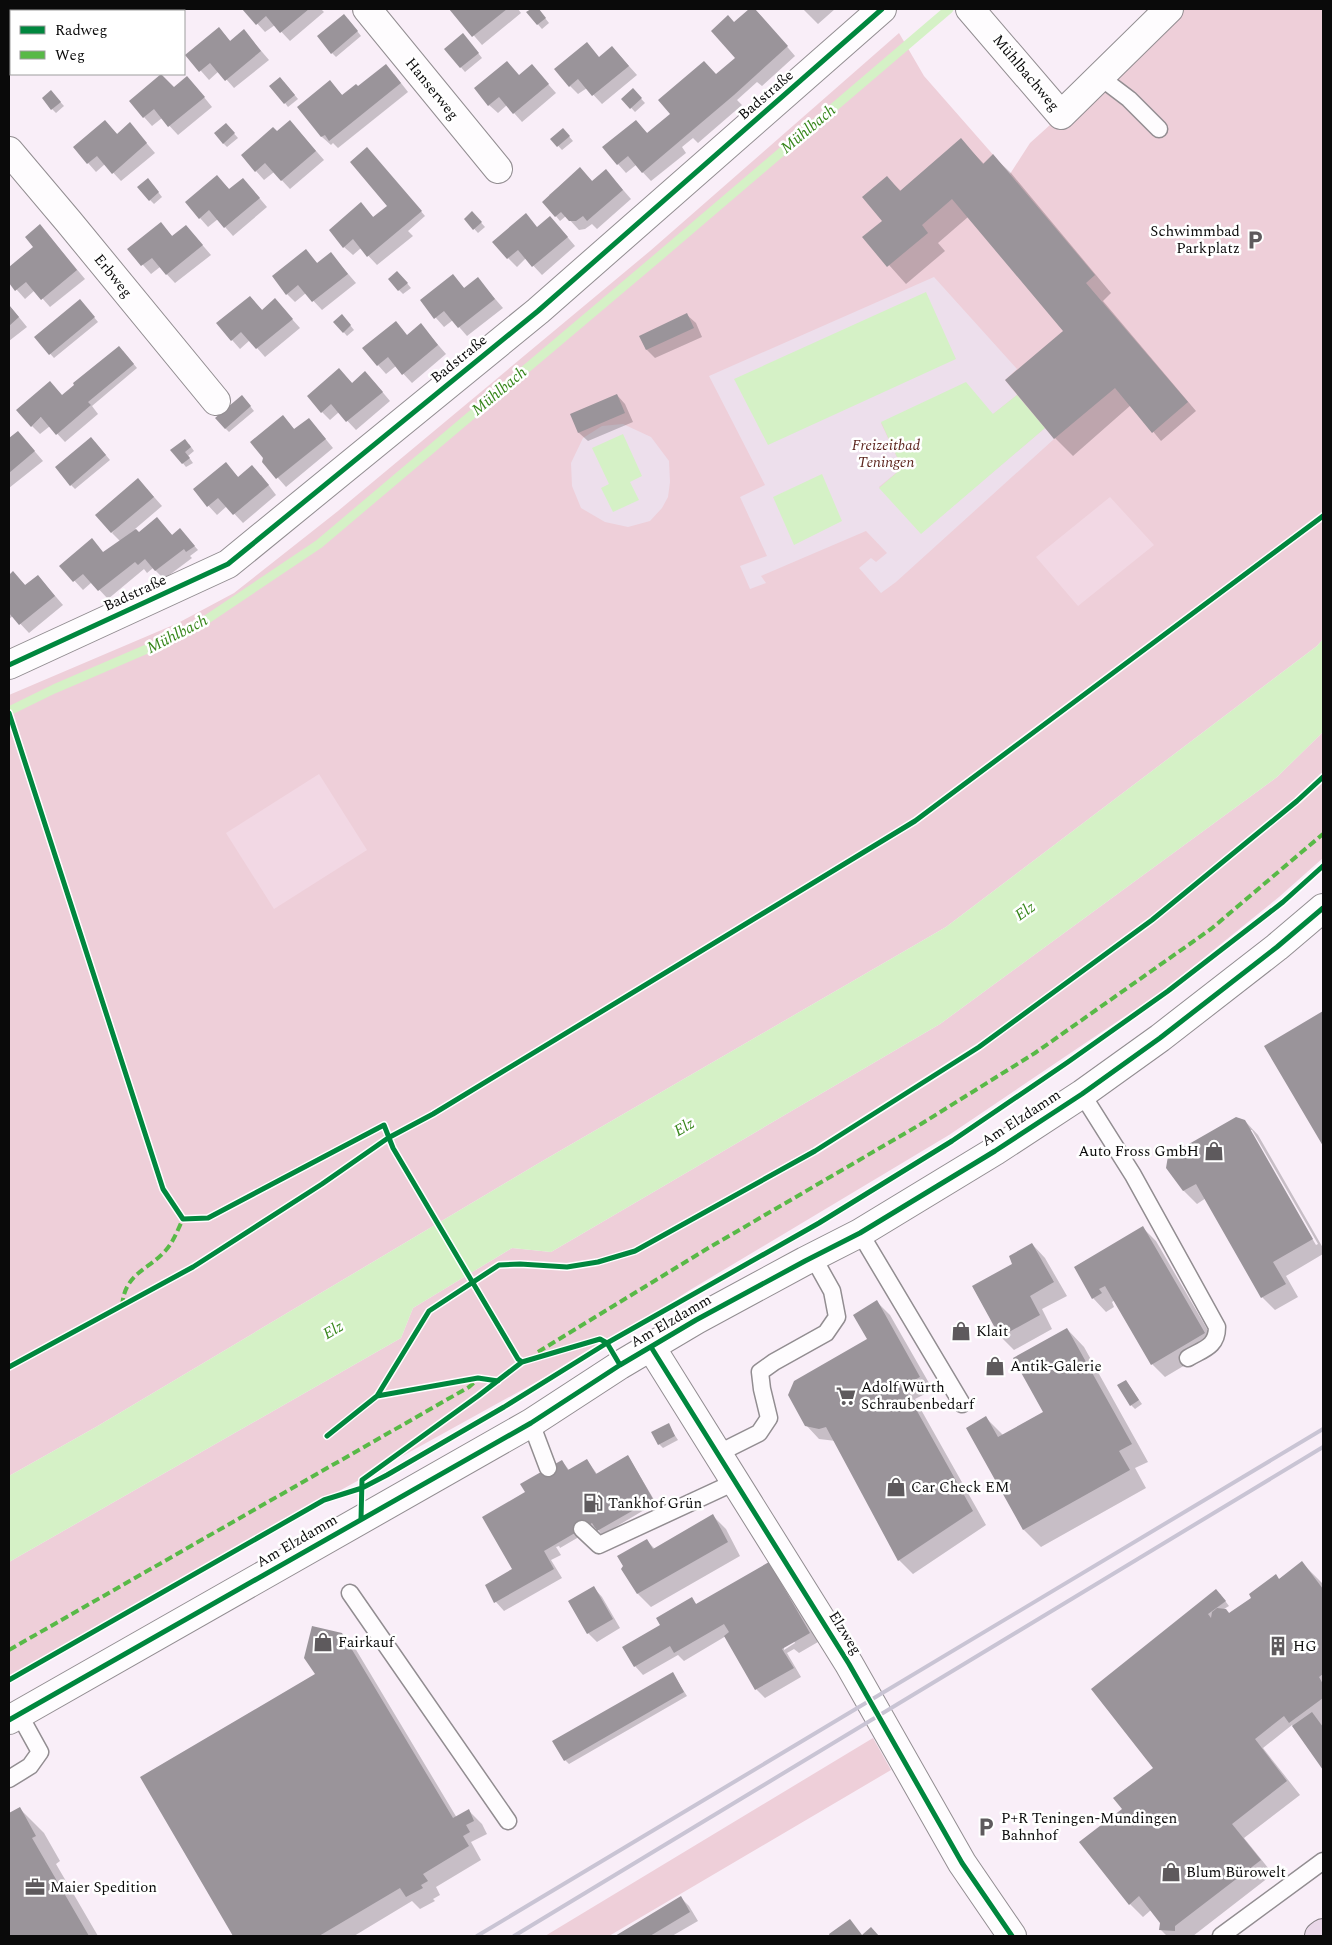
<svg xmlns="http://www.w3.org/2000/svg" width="1332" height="1945" viewBox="0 0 1332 1945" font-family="Spectral,serif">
<rect width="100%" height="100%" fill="#f9eef8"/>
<path fill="#eecfd9" d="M1169 9H1323V639L1317 646 946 927 539 1163 96 1427 9 1476V695L178 623 234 593 338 511 650 251 899 33 924 76 1010 174 1030 143 1061 115Z
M1323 732V858L1279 897 1164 990 949 1135 690 1290 607 1343 303 1511 9 1678V1562L401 1338 413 1308 512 1248 551 1252 940 1024 1277 777Z
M873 1738 891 1770 609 1936H545Z"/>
<path fill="#f2d8e4" d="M1110 497 1154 545 1078 606 1036 557Z
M319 774 367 850 274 909 226 833Z"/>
<path fill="#eddfec" d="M934 277 1017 369 1005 380 1017 395 993 414 881 423 902 468 879 487 921 533 1045 428 1054 439 896 582 881 593 859 568 871 558 876 562 887 553 866 531 761 576 766 583 750 589 740 566 767 556 740 497 765 485 709 376Z
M623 424 651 437 669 461 670 482 668 497 662 508 650 521 628 527 605 522 581 508 572 486 571 463 583 438 602 426Z"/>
<path fill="#d5f1c6" d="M926 292 956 359 768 445 734 379Z
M966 382 993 414 1017 395 1045 428 921 534 879 488 902 468 881 422Z
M623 434 642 476 630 482 639 500 613 512 601 488 609 484 592 448Z
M822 474 842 521 794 545 773 497Z
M1323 639V732L1277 777 940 1024 551 1252 512 1248 413 1308 401 1338 9 1562V1476L96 1427 539 1163 946 927 1317 646Z"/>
<path fill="#0003" fill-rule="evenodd" d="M124 9H132L134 11H121Z
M244 9H321L324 12 290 41 275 25 265 32Z
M451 9H518L521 13 482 45Z
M533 9H538L549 23 542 29 528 13Z
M751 9H754L761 16 795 56 762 86 757 82 737 100 742 105 698 143 693 138 682 147 686 153 651 181 636 165 626 173 618 164 636 121 648 134 717 75 739 65 734 23Z
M803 9H835L818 24Z
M348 19 361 36 336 57 332 53Z
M219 28 231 42 244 31 269 60 234 88 219 71 209 80 187 55Z
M467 39 482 58 465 72 445 49Z
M612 47 637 75 602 104 587 88 578 94 570 86Z
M532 66 556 93 522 122 507 105 498 113 489 105Z
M394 74 408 92 338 148 333 143 331 145 322 137 299 107 330 82 343 96 358 88Z
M284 82 298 99 288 107 285 103Z
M195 86 212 107 178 135 162 118 152 126 144 117 174 88Z
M633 90 645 103 635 112 623 99Z
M54 95 64 106 56 113 52 109Z
M105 121 118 135 130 124 155 153 121 181 105 164 96 172 74 147Z
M290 121 324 160 290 189 274 172 264 180 256 171 277 133Z
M230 129 238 138 227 147 223 143Z
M567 134 573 141 562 150 552 139Z
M961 140 984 164 993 156 1011 173 1111 293 1103 301 1196 411 1161 441 1131 405 1073 456 1055 438 1007 380 1064 331 968 217 938 243 945 251 906 284 864 237 884 221 887 178 901 191Z
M371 153 425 216 408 231 413 236 377 265 361 248 353 255 344 247 361 204 374 218 392 212Z
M580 169 593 182 617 183 631 199 597 229 592 224 585 229 579 230 566 216 560 221 544 202H555L549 195Z
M217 177 230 190 243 179 267 207 233 236 218 219 208 227 200 218Z
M152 184 162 197 154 204 150 200Z
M476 217 485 227 478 233 465 219Z
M161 224 173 237 186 226 211 255 175 283 160 267 151 274 129 249Z
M559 227 575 246 542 275 526 258 517 267 508 258 538 228Z
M48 235 85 279 50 307 35 290 25 299 9 281V268Z
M306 251 318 264 331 254 356 283 322 310 306 293 295 302 287 294Z
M401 276 411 288 403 294 399 290Z
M453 276 465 289 478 279 503 308 467 336 453 320 444 327 421 301Z
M250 297 263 311 275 300 300 328 265 357 250 340 240 349 217 323Z
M9 305 27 327 9 341Z
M84 305 98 322 54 358 36 338Z
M687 315 696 323 702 337 655 358 647 350 641 336Z
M346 320 354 330 347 336 335 322Z
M421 325 446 354 412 383 396 366 386 374 378 365Z
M123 351 137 368 92 406 98 414 65 442 50 426 40 434 32 426 62 397Z
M339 370 353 384 374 382 390 401 356 430 339 412 330 420 322 412Z
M617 395 625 404 633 422 588 441 579 433 572 415Z
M246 401 254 411 229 432 225 428Z
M283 416 295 430 309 419 333 448 286 487 263 461Z
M18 432 43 461 9 488V440Z
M95 442 110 460 75 489 71 485Z
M189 444 194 451 188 456 193 463 186 467 172 450Z
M226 464 239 478 261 475 276 495 243 523 227 506 217 515 194 490Z
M147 489 162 506 135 529 139 533 157 519 173 536 184 534 198 550 190 556 192 558 164 579 153 568 147 573 144 569 108 599 92 582 83 590 61 566 104 553 120 541 112 533Z
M13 573 26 586 38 576 63 605 29 633 13 616 9 619V577Z
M1323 1013V1144L1266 1047Z
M1245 1121 1258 1135 1323 1248V1254L1286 1276 1298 1297 1275 1310 1262 1297 1206 1198 1197 1204 1183 1190ZM1249 1130H1252L1318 1244 1316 1245Z
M1143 1228 1156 1241 1217 1346 1165 1377 1152 1364 1115 1300 1112 1302 1114 1307 1106 1312 1093 1298 1075 1267Z
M1032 1244 1045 1258 1067 1296 1042 1309 1052 1329 1014 1350 1001 1337 973 1287 1014 1264Z
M877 1302 890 1315 933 1390 915 1399 986 1525 913 1574 899 1560 836 1441 819 1439 806 1425 869 1339Z
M1067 1329 1084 1347 1148 1462 1135 1468 1146 1488 1041 1547 1024 1530 968 1428 986 1418 1004 1436 1045 1412Z
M1126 1381 1142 1404 1135 1409 1131 1405Z
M668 1425 678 1440 663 1448 659 1444Z
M628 1456 656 1503 602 1535 596 1527 560 1548 559 1546 556 1547 561 1555 551 1560 562 1578 504 1611 496 1602 486 1586 514 1570 527 1492 562 1461 569 1470 587 1460 597 1474Z
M713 1516 726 1529 740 1556 651 1607 638 1594 622 1569 646 1540 655 1549Z
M1302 1563 1323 1584V1768L1292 1725 1263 1748 1300 1795 1244 1838 1273 1874 1193 1936H1167L1160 1929 1162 1923 1151 1910 1143 1917 1130 1904 1123 1809 1160 1776 1093 1689 1220 1594 1229 1606 1224 1609 1230 1614Z
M769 1564 778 1572 818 1642 799 1653 794 1649 787 1653 801 1677 765 1698 756 1689 726 1636 684 1661 678 1655 643 1675 635 1666 691 1599 697 1605ZM794 1641 795 1643 784 1650V1647Z
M594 1588 602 1597 620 1628 597 1642 588 1633 570 1602Z
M341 1634 355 1648 457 1818 469 1811 482 1824 487 1834 471 1842 481 1860 436 1887 440 1895 433 1899 435 1901 420 1909 412 1901 354 1936H235L142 1777 317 1674Z
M673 1674 687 1696 569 1764 565 1760Z
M19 1808 44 1833 60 1861 56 1864 98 1936H9V1814Z
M681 1898 689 1906 698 1921 672 1936H617Z"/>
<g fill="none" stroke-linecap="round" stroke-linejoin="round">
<path stroke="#d5f1c6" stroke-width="9" d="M9 711 54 689 191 630 319 544 662 254 949 9"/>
</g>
<path fill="#9a949a" d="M242 9H309L280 33 266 16 256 25Z
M449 9H507L472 37Z
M531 9H539L546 18 537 25 526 12Z
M749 9H755L788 46 734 95 642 173 628 156 617 165 602 147 636 120 647 133 670 114 658 100 704 61 716 74 735 58 711 31 728 15 734 22Z
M344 14 358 31 331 54 317 36Z
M219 27 230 41 244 29 261 51 225 81 210 63 199 72 185 55Z
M463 33 479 53 460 68 444 49Z
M587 42 599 57 612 46 629 66 592 96 578 79 569 87 554 69Z
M507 61 519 75 532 64 549 84 513 114 499 97 488 106 474 88Z
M386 64 401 83 329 141 325 135 321 137 297 107 330 80 342 95 356 84 358 86Z
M161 74 174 87 187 76 205 97 168 127 154 109 143 118 129 101Z
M280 77 295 95 284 104 269 86Z
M633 88 642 98 630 109 621 99Z
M51 90 61 102 51 110 42 98Z
M105 120 117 134 130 122 147 143 112 174 97 156 87 164 73 147Z
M290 120 316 151 281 181 265 163 255 172 241 155 273 127 277 131Z
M226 123 235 133 223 144 214 133Z
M563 128 570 136 557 147 550 139Z
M961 138 983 164 993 154 1095 275 1086 283 1188 402 1152 433 1115 388 1054 439 1045 428 1005 380 1063 331 952 199 922 225 928 233 887 267 862 237 882 221 862 197 887 176 900 191Z
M367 147 422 211 367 257 353 239 343 248 329 230 361 202 373 217 387 206 350 162Z
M580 167 592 181 606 169 623 190 587 221 583 216 576 221H569L561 212 555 217 542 202Z
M217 175 229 189 243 178 260 198 224 228 209 210 199 219 185 202Z
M148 178 159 192 149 201 137 187Z
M472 211 482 222 473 230 464 219Z
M526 213 537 227 550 216 568 237 532 267 518 250 507 259 492 242Z
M161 222 172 236 186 225 203 245 166 275 152 258 141 266 127 249Z
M40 224 77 270 41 300 26 282 15 291 9 283V267L33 247 25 237Z
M306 249 317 263 331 252 348 274 312 302 298 285 286 295 272 276Z
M397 271 408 283 398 291 388 279Z
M453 274 464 288 478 277 495 299 458 328 444 311 434 319 420 300Z
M250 296 262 310 275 298 293 319 256 349 241 332 231 341 216 323Z
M80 299 95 317 49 355 34 337Z
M9 305 19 317 9 326Z
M687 313 694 328 646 350 639 336Z
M342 314 351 325 343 333 333 322Z
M396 321 407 335 421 323 438 345 402 375 388 357 377 366 362 348Z
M119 346 134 364 88 402 91 405 56 435 41 417 31 427 16 410 50 381 62 395 74 385 73 383Z
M339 368 352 383 365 371 383 392 346 422 331 404 321 413 307 396Z
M617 394 625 413 578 433 570 414Z
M242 395 251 406 225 429 215 418Z
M283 415 294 429 309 418 326 439 276 479 262 462 263 458 250 442Z
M18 431 35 451 9 473V438Z
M91 437 106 455 70 486 55 467Z
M185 439 191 447 185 452 190 458 182 464 170 450Z
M226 462 238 477 252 465 269 485 233 515 218 498 207 507 193 489Z
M138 478 154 497 111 533 95 515Z
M157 517 172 535 180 528 195 546 186 552 184 549 155 571 145 559 138 565 135 562 98 591 83 574 73 582 59 566 92 538 103 552 136 529 139 532Z
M13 571 25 585 38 575 55 596 19 625 9 613V575Z
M1323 1011V1146L1264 1046Z
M1236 1117 1245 1120 1313 1239 1273 1262 1286 1284 1261 1298 1196 1184 1183 1191 1166 1168 1168 1156Z
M1143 1226 1205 1333 1151 1365 1105 1286 1099 1289 1102 1293 1092 1299 1074 1267Z
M1032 1243 1054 1282 1030 1296 1040 1315 1000 1337 972 1286 1012 1264 1009 1256Z
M877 1300 920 1377 903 1386 973 1511 898 1561 826 1427 819 1429 805 1426 788 1395 794 1381 867 1339 853 1315Z
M1067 1328 1132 1444 1119 1451 1130 1470 1023 1530 966 1428 986 1416 998 1437 1043 1412 1013 1358Z
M1126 1380 1139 1400 1130 1406 1117 1385Z
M669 1423 675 1436 658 1445 651 1432Z
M628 1455 653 1499 597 1531 592 1523 544 1551 554 1569 494 1603 485 1585 512 1569 482 1517 525 1492 520 1484 562 1460 568 1470 587 1459 596 1474Z
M713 1514 728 1542 637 1594 621 1569 623 1566 617 1556 647 1539 653 1549Z
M1302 1561 1323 1589V1674L1319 1677 1323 1684V1698L1289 1723 1284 1716 1255 1739 1287 1781 1232 1824 1261 1860 1175 1926V1931L1159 1930 1160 1923 1139 1896 1129 1905 1079 1842 1122 1809 1113 1798 1153 1768 1091 1689 1216 1589 1226 1601 1208 1614 1211 1618 1212 1612 1217 1608 1226 1609 1229 1613 1251 1598 1249 1594 1276 1574 1279 1579Z
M769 1562 810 1633 782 1649 794 1668 755 1690 724 1636 729 1632 724 1624 674 1653 670 1646 634 1667 622 1647 660 1625 656 1618 692 1597 696 1604Z
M594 1586 613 1619 587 1634 568 1601Z
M312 1626 342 1633 453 1818 469 1809 474 1821 466 1825 470 1832 463 1836 469 1846 423 1874 428 1881 421 1885 423 1888 406 1897 400 1888 319 1936H233L140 1777 315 1674 304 1658Z
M673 1672 684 1692 564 1761 552 1741Z
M1312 1712 1323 1727V1770L1292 1726Z
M20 1807 36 1836 32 1838 89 1936H9V1813Z
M681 1896 690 1912 650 1936H615Z
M850 1919 862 1935 871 1927 879 1936H830L829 1934Z"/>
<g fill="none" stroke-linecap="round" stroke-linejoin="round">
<defs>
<path id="service" d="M1100 77 1129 99 1159 129
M1082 1094 1133 1175 1217 1327C1217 1347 1203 1349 1188 1358
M860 1233 962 1404
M531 1423 548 1468
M717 1454 759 1433 769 1418 762 1389 760 1372 774 1362 826 1333 837 1317 832 1291 813 1257
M582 1529 599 1545 735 1482
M350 1593 508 1821
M9 1779 30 1766 40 1752 19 1714
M1221 1936 1323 1861"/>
<path id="minor" d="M367 9 498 169
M970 9 1061 115 1169 9
M9 151 69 222 216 401
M9 665 228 564 538 311 882 9"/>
<path id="tertiary" d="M651 1347 849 1664 962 1863 1012 1936
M9 1720 531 1423 620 1365 696 1320 805 1261 860 1233 995 1151 1082 1094 1160 1038 1277 947 1323 908"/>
<path id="primary" d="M1319 1936 1323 1933"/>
</defs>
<use href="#service" stroke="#928d91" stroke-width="19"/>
<use href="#minor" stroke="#928d91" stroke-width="30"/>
<use href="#tertiary" stroke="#928d91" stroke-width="30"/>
<use href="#primary" stroke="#7f7a7e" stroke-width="30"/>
<use href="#service" stroke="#fefcfe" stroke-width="16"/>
<use href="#minor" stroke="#fefcfe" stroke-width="28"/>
<use href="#tertiary" stroke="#fefcfe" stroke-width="28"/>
<use href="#primary" stroke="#ead8e9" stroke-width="28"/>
<path stroke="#c9c4d4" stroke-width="4" d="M477 1936 1323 1429
M514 1936 1323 1447"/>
<path stroke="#58b947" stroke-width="4" stroke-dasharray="8 4" stroke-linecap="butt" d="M122 1306C125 1272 148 1271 166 1250 174 1241 178 1229 183 1219
M538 1352 705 1250 921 1124 1035 1053 1211 929 1323 834
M9 1650 469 1387 477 1380"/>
<defs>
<path id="cycleway" d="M9 665 228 564 538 311 882 9
M9 713 163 1189 183 1219 208 1218 384 1125 393 1148 518 1359 522 1362 600 1339 607 1343 620 1365
M651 1347 849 1664 962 1863 1012 1936
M9 1367 193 1267 322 1184 388 1138 433 1114 915 821 1323 516
M377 1396 478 1378 498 1381
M327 1436 377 1396 429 1311 499 1265 520 1264 567 1267 598 1262 635 1251 815 1151 979 1047 1152 920 1297 801 1323 777
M361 1519 362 1480 478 1396 522 1362
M9 1680 324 1500 362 1488 387 1475 504 1407 607 1343 819 1223 952 1141 1068 1062 1168 991 1283 902 1323 866
M9 1720 531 1423 620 1365 696 1320 805 1261 860 1233 995 1151 1082 1094 1160 1038 1277 947 1323 908"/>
</defs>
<use href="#cycleway" stroke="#fff" stroke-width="8"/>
<use href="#cycleway" stroke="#00873e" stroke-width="5"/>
</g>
<defs>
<symbol id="parking-bare" viewBox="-9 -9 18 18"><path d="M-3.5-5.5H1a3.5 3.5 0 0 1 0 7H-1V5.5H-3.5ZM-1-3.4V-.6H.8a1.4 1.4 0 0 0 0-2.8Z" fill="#5e5a5d" stroke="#fff" stroke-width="2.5" paint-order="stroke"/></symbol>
<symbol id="shop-bare" viewBox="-9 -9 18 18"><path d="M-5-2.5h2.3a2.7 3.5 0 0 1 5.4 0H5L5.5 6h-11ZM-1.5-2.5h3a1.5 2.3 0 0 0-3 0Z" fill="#5e5a5d" stroke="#fff" stroke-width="2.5" paint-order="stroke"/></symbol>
<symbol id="supermarket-bare" viewBox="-9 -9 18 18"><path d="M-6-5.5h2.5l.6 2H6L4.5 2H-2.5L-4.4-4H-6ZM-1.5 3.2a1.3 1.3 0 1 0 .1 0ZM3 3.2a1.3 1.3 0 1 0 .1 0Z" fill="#5e5a5d" stroke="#fff" stroke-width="2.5" paint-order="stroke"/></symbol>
<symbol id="fuel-bare" viewBox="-9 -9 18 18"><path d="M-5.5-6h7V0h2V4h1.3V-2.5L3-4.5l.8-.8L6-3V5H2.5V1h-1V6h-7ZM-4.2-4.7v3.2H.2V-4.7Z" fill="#5e5a5d" stroke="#fff" stroke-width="2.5" paint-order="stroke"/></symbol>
<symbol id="building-bare" viewBox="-9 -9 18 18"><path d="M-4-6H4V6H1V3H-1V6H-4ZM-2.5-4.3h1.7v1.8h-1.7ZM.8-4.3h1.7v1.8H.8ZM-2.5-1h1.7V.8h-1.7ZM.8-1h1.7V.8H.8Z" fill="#5e5a5d" stroke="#fff" stroke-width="2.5" paint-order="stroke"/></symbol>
<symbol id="office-bare" viewBox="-9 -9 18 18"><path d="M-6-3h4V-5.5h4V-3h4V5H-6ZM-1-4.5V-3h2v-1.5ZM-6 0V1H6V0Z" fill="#5e5a5d" stroke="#fff" stroke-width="2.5" paint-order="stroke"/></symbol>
</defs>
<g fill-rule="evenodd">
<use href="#parking-bare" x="1241" y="226" width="28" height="28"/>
<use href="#shop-bare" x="1200" y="1137" width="28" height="28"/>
<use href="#shop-bare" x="947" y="1317" width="28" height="28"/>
<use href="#shop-bare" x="981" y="1352" width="28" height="28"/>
<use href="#supermarket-bare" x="832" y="1382" width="28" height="28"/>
<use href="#shop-bare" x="882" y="1473" width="28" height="28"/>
<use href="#fuel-bare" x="579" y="1489" width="28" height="28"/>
<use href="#shop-bare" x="309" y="1628" width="28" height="28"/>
<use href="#building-bare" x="1264" y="1632" width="28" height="28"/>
<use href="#parking-bare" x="972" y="1813" width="28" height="28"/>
<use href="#shop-bare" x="1157" y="1858" width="28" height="28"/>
<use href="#office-bare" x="21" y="1873" width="28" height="28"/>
</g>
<g text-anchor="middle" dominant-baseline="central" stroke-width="5" stroke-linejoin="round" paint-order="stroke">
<g font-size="15" fill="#0a0a0a" stroke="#fff">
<text transform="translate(1026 73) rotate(50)">Mühlbachweg</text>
<text transform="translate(432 89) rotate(51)">Hanserweg</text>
<text transform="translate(766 95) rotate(-41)">Badstraße</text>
<text transform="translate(113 276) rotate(51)">Erbweg</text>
<text transform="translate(459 359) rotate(-39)">Badstraße</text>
<text transform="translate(135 593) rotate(-25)">Badstraße</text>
<text transform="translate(1021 1118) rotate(-33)">Am Elzdamm</text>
<text transform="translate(671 1321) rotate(-30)">Am Elzdamm</text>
<text transform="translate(297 1541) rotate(-30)">Am Elzdamm</text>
<text transform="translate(845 1633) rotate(58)">Elzweg</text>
</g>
<g font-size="15" fill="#0a0a0a" stroke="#fff" text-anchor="start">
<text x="1240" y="231" text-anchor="end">Schwimmbad<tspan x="1240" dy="17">Parkplatz</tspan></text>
<text x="1199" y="1151" text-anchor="end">Auto Fross GmbH</text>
<text x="976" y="1331">Klait</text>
<text x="1010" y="1366">Antik-Galerie</text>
<text x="861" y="1387">Adolf Würth<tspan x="861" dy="17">Schraubenbedarf</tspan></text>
<text x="911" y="1487">Car Check EM</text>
<text x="608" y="1503">Tankhof Grün</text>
<text x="338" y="1642">Fairkauf</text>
<text x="1293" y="1646">HG</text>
<text x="1001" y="1818">P+R Teningen-Mundingen<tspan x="1001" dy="17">Bahnhof</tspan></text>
<text x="1186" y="1872">Blum Bürowelt</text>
<text x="50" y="1887">Maier Spedition</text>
</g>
<g font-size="15" font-style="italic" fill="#5d261f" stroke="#fff">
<text x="886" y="445">Freizeitbad<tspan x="886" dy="17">Teningen</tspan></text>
</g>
<g font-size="16" font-style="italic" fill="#37861b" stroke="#fff">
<text transform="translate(808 129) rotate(-40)">Mühlbach</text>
<text transform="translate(499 391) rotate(-40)">Mühlbach</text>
<text transform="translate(177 634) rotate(-27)">Mühlbach</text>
<text transform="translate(1025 911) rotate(-35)">Elz</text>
<text transform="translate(684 1127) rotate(-30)">Elz</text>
<text transform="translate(333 1330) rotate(-30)">Elz</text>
</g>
</g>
<rect width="1332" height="1945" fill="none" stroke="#0a0a0a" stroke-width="20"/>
<rect x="10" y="10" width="175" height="65" fill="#ffffff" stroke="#9d9d9d"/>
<rect x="20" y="26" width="25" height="8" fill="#00873e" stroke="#9d9d9d"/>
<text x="55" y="35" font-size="15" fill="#0a0a0a">Radweg</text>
<rect x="20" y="51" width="25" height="8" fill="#58b947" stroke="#9d9d9d"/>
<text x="55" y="60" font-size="15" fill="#0a0a0a">Weg</text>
</svg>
